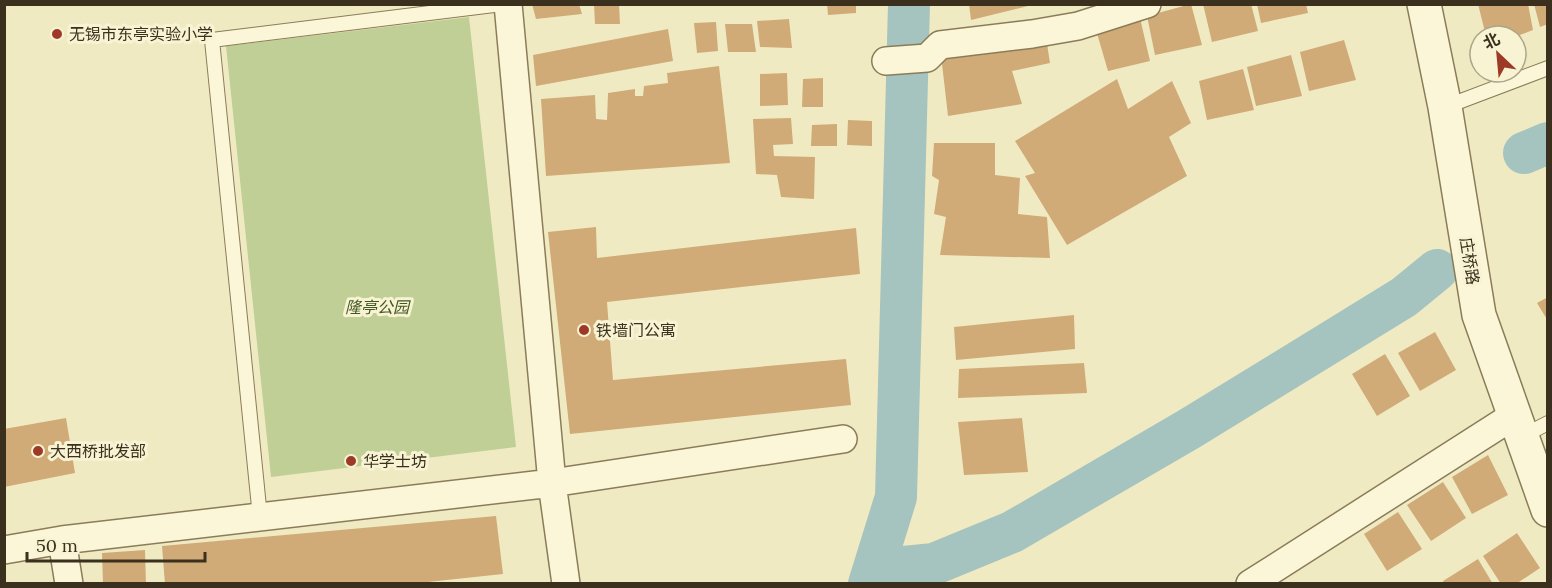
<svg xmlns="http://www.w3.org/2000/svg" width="1552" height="588" viewBox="0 0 1552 588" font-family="Lora,'Noto Sans SC',serif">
<rect width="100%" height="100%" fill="#f0eac3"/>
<path fill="#bfcf96" d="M469 17 516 447 271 477 226 46Z"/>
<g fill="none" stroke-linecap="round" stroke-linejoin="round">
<path stroke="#a5c3bf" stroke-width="42" d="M1524 153 1548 143
M874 570 934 564 1012 532 1189 429 1404 297 1437 270
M869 584 896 497 909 4"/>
</g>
<path fill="#d0ab77" d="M532 4H579L582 14 536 19Z
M594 4H619L620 24H595Z
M827 4H856V13L828 15Z
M969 4H1032V5L971 20Z
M1191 4 1202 45 1155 55 1147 16Z
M1203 4H1251L1258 31 1212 42Z
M1257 4H1306L1308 13 1261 23Z
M1478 4H1528L1533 30 1517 36H1486Z
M1534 4H1548V24L1540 27Z
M1140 18 1150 61 1108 71 1096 30Z
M789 19 792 48 760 47 757 21Z
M716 22 718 51 697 53 694 23Z
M725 24H752L756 52H728Z
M668 29 673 61 536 86 533 55Z
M1046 37 1050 63 1012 71 1022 104 948 116 941 55Z
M1344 40 1356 80 1309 91 1300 52Z
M1291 55 1302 96 1256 106 1247 67Z
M719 66 730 163 546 176 541 99 595 95 596 119 607 120 608 93 635 89V96H643L644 86 668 83 667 73Z
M1243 69 1254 110 1207 120 1199 81Z
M787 73 788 105 760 106V74Z
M823 78V107H802L803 79Z
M1117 79 1128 109 1172 81 1191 123 1169 137 1187 176 1067 245 1025 176 1035 173 1015 141Z
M791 118 793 144 773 145 774 156 815 157 814 199 781 197 777 175 756 174 753 119Z
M848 120 872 121V146L847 145Z
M837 124V146H811L812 125Z
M934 143H995V175L1020 178 1018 214 1047 217 1050 258 940 255 946 217 934 214 939 180 932 176Z
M596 227 597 258 856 228 860 274 607 302 613 380 846 359 851 405 570 434 548 232Z
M1548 297V321L1537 303Z
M1074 315 1075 349 956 360 954 327Z
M1435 332 1456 370 1420 391 1398 353Z
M1385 354 1410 396 1377 416 1352 374Z
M1084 363 1087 393 958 398 959 369Z
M66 418 75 473 4 487V429Z
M1022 418 1028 472 964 475 958 422Z
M1488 455 1508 495 1472 514 1452 477Z
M1443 482 1466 518 1431 541 1407 505Z
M1398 512 1422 549 1387 571 1364 534Z
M496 516 503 574 409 584H165L162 546Z
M1517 533 1540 568 1516 584H1501L1483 556Z
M145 550 146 584H103L102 553Z
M1478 559 1493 584H1444L1443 581Z"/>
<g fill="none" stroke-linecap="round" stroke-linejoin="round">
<defs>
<path id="service" d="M1445 107 1548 68
M1521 437 1548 423
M260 517 212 40 502 4"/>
<path id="minor" d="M508 4 552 483 566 584
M886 61 927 58 940 45 1032 34 1078 26 1147 4
M62 540 69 584
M4 550 62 540 552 483 843 439
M1250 584 1513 416"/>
<path id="tertiary" d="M1424 4 1445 107 1479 315 1548 510"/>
</defs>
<use href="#service" stroke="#8b7c59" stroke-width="16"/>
<use href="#minor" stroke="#8b7c59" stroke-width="30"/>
<use href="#tertiary" stroke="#8b7c59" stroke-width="36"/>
<use href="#service" stroke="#faf6d7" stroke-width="14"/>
<use href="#minor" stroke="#faf6d7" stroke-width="27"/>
<use href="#tertiary" stroke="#faf6d7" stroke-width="33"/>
</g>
<g fill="#9d3926" stroke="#f7f3d3" stroke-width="2">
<circle cx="57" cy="34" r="6"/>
<circle cx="584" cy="330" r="6"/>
<circle cx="38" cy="451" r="6"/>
<circle cx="351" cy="461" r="6"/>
</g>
<g text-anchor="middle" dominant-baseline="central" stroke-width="6" stroke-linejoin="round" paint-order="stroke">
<g font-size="16" fill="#3a301d" stroke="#f7f3d3" text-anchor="start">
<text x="69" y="34">无锡市东亭实验小学</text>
<text x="596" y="330">铁墙门公寓</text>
<text x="50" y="451">大西桥批发部</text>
<text x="363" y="461">华学士坊</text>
</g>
<g font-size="16" fill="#3a301d" stroke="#f7f3d3">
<text transform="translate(1470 261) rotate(81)">庄桥路</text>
</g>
<g font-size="16" font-style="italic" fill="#425823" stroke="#f7f3d3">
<text x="377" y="307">隆亭公园</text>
</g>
</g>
<rect width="1552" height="588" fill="none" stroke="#3a301d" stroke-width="12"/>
<g transform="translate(1498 54) rotate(334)"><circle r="28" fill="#f7f3d3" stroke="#aba58a" stroke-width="1.5"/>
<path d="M0-4.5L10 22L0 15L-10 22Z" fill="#9d3926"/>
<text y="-9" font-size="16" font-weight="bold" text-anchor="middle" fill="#3a301d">北</text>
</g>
<path d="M27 552v9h178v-9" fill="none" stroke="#3a301d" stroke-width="3"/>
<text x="36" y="552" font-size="18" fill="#3a301d" stroke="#f7f3d3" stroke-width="4.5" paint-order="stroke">50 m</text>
</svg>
